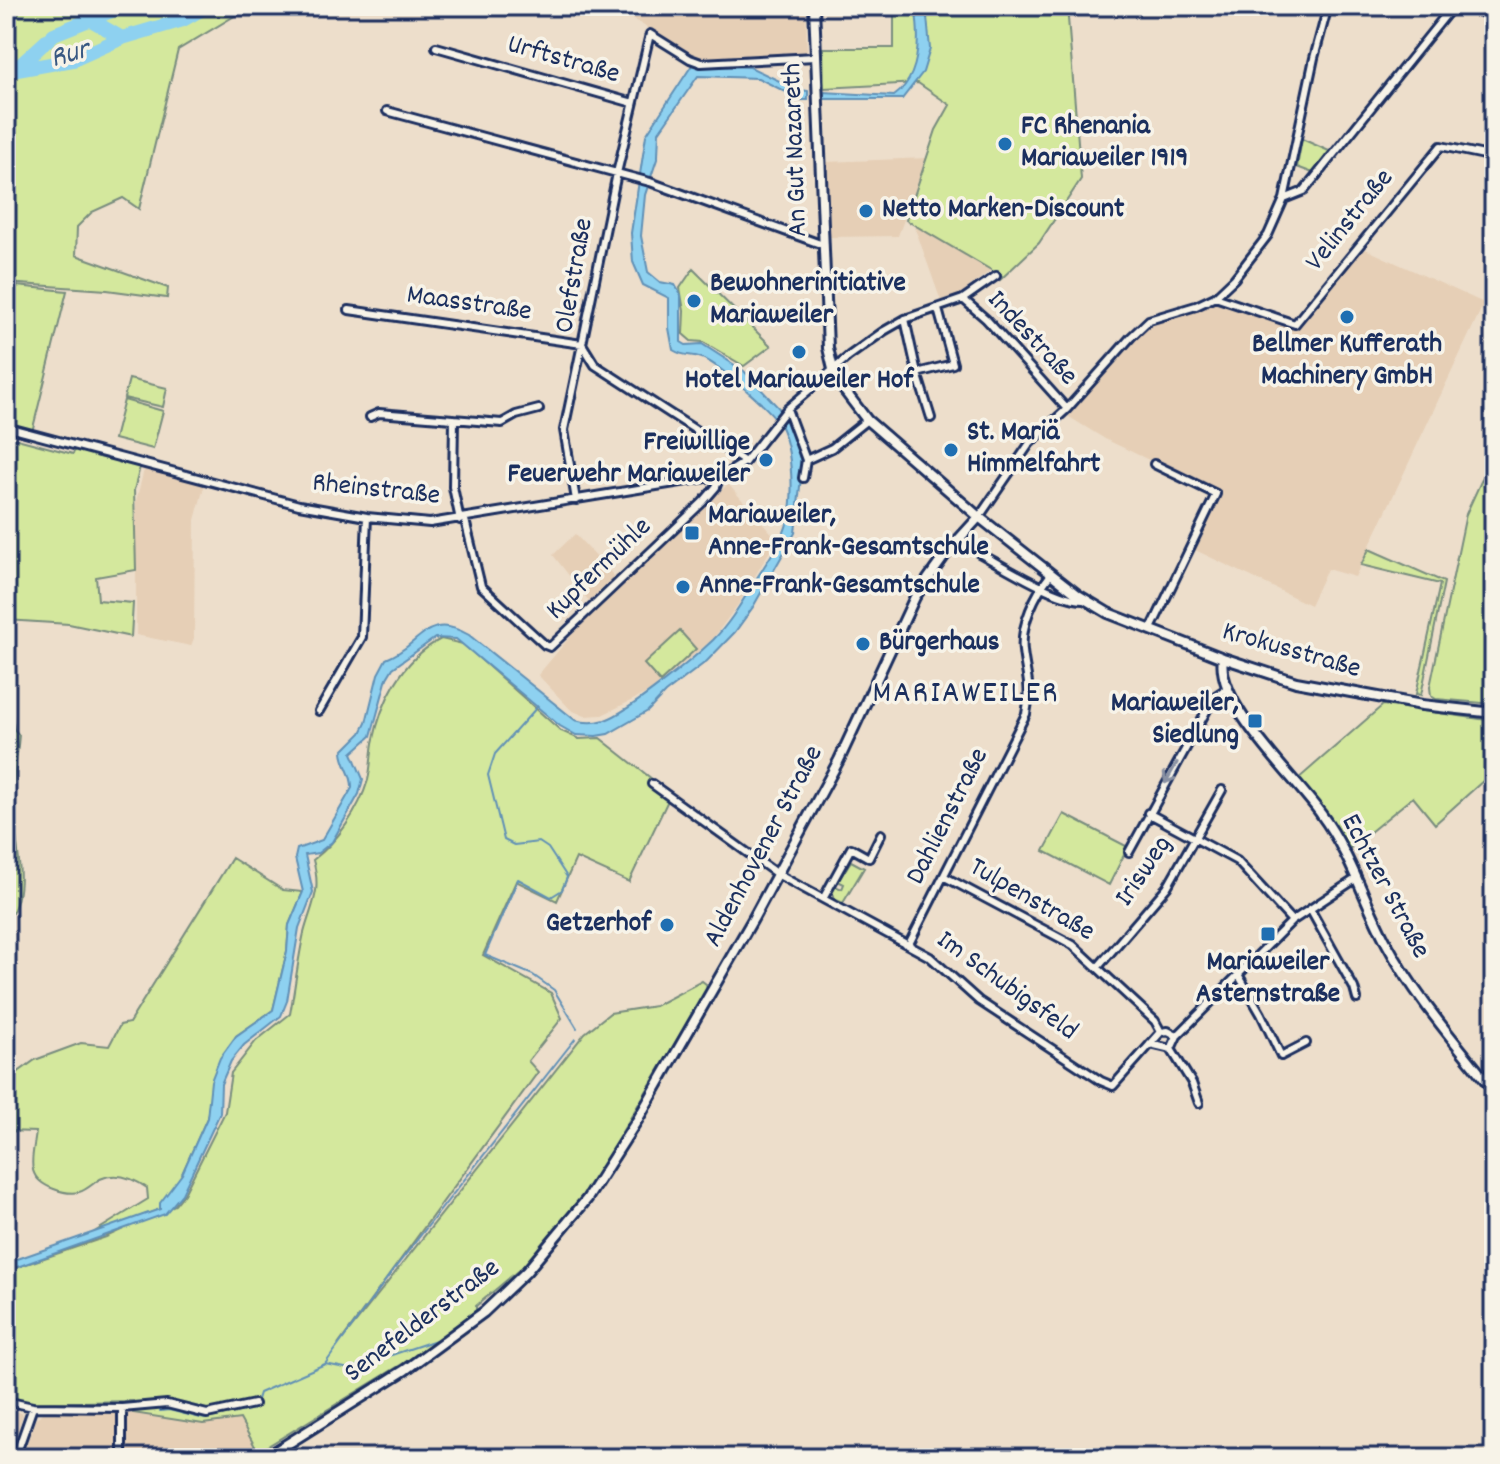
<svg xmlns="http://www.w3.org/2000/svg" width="1500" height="1464" viewBox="0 0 1500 1464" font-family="Dekko,sans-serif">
<rect width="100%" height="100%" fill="#eddecb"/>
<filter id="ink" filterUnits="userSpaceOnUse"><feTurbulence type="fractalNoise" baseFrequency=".0125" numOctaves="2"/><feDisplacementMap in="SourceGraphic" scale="16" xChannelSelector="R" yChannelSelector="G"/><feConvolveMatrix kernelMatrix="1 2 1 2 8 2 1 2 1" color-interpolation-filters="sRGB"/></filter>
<g filter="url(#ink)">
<path fill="#e6cfb6" d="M614 6H806L807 54 702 60 691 57Z
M927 158 898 236 829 237 826 162Z
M914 225 991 270 958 296 942 304Z
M1361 247 1484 303 1355 577 1327 569 1310 605 1191 548 1218 493 1105 439 1066 415 1133 338 1150 324 1216 302 1295 328Z
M144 470 201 483 204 487 195 520 194 638 191 646 136 635V501Z
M728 484 777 539 739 603 712 640 649 692 602 715 585 716 571 710 538 675 585 619Z
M575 534 615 577 589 601 553 555Z
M6 1407 23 1414 9 1458H6Z
M43 1412 153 1414 203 1424 240 1419 258 1452 250 1458H22L35 1420Z"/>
<path fill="#d4e89d" stroke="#788c7e" stroke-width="2" d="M6 6H251L178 50 139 209 123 198 92 212 77 227 76 255 168 288 167 298 107 290 6 283Z
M894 6H1072L1068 18 1081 179 1039 243 1000 280 991 270 906 220 936 130 950 105 918 83 824 88 823 48H894Z
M1302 139 1329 151 1313 173 1297 167Z
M693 269 771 346 744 366 703 342 691 341 683 334 684 311 680 288Z
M6 285 67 291 32 432 6 424Z
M129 379 167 388 163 407 124 398Z
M124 400 163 411 153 449 114 439Z
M6 436 73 454 75 449 140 467 134 490 136 570 96 577 98 600 133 603 131 637 69 624 6 620Z
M1494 453V704L1436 699 1431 696 1430 687 1466 514Z
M1369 549 1444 582 1421 695 1416 694 1440 584 1361 565Z
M680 631 696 649 660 682 644 664Z
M441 639 463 644 561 731 579 739 600 738 671 794 629 882 576 858 557 901 516 881 483 955 551 993 562 1018 528 1061 538 1072 338 1345 585 1033 610 1013 655 1006 702 981 706 984 707 989 587 1191 527 1263 476 1306V1310L425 1350 258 1452 240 1419 203 1424 133 1413V1401L27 1403 6 1398V1271L106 1237 175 1205 184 1194 225 1112 231 1073 256 1041 290 1014C295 987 298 959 304 933 312 903 322 892 313 860 338 841 359 810 368 780 371 768 371 755 373 743 381 702 402 659 441 639Z
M6 671 14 729 19 735C17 760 12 786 13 811 15 844 31 893 6 922Z
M1383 705 1494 721V771L1435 824 1413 797 1348 850 1326 813 1298 779Z
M1064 814 1128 847 1109 885 1044 851Z
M232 858 283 890 303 892 289 925 287 951 273 1010 236 1036 210 1100 207 1118 182 1174 161 1209 91 1234 148 1199 147 1188C133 1178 117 1171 100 1179 93 1183 87 1190 79 1192 71 1194 62 1192 54 1189 23 1178 33 1158 36 1132L6 1131V1081L35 1060 81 1043 109 1046 120 1025 129 1023Z
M851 861 864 868 843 903 834 899 832 893 835 886 842 889 844 884 838 881Z"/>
<path fill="#8ed1f0" stroke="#6090b6" stroke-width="2" d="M915 6H926L930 49 923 72 902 99H824V92L894 96C922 76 920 36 915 6Z
M692 65 750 67 796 89 808 91V100H802L758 78 698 76 659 132 658 156 645 195 641 236 648 272 660 282 675 285 681 295V342L686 345 702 344 744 371 790 420 800 459 801 477 795 533 753 607 735 632 707 661 665 693 648 711 608 734 596 736 576 735 560 726 456 639 435 638 393 668 387 678 371 736 352 753 363 779 359 794 332 842 318 853 305 855 313 892 299 928 287 1001 281 1016 244 1045 231 1061 221 1084 220 1113 182 1194 165 1214 6 1271V1263L160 1209V1203L182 1174 207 1118 211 1081 220 1058 236 1036 273 1010 287 951 289 925 303 892 295 858 297 849 322 840 352 788C353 775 343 766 342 752L361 733 366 723 378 674 386 659C420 647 425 610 469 635L575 720C584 723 595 723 605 720 629 712 693 659 713 640 734 619 746 594 762 570 770 556 781 543 786 527 795 501 793 450 780 425 772 410 718 364 702 358 690 353 686 358 673 350L669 328V298L643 285 633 262 631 233 646 135Z"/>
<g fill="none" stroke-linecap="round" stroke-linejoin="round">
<path stroke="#6090b6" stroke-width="2" d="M538 706 495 754 488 775 504 840 514 845 539 842 548 848 567 877 562 890 551 897 518 879 485 955 533 975 554 990 577 1028
M325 1364 391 1273 575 1039
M160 1411 169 1410 205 1419 254 1409 259 1393 325 1364 350 1369 436 1340"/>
<path stroke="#8ed1f0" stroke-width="14" d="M91 20 122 38
M16 69 54 34 124 6
M6 72 73 60 122 38 183 20 208 6"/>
<defs>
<path id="street" d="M1475 6 1494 22
M436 47 633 103
M387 111 650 182 823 245
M1284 199 1304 191 1453 6
M1215 297 1295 324 1441 146 1494 157
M963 299 986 319 1067 409
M349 310 582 344 564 430 576 500
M905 319 917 373 931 418
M917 373 953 364 938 309
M787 409 806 460 803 478
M370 417 379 413 502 423 516 415 539 409
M454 420 453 487 460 520
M6 427 299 505 367 517 430 523 724 475 745 462 787 409 849 356 884 331 905 319 963 299 996 276
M806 460 832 448 867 420
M745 462 595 365 582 344 617 173 650 34 690 59 701 63 815 57
M979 517 1030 443 1067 409 1131 337 1149 320 1196 306 1215 297 1234 279 1268 235 1284 199 1314 58 1328 6
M465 520 481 586 545 645 550 647 703 502 716 487 720 476
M979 553C1005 567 1055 599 1083 600
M1151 629 1216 494 1154 464
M319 711 362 637 367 517
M652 784 777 874 930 957 979 1001 1101 1081 1113 1086 1161 1032
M1148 813 1237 861 1292 921
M1129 852 1214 697 1226 689
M945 877 1073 945 1155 1021 1161 1032
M823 899 851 848 869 858 881 834
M1310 909 1354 988 1357 999
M909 944 1026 714C1032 686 1026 677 1023 651 1020 625 1035 594 1051 574
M1098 967 1167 887 1222 790
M1239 976 1261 1014 1281 1056 1306 1043
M1161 1032 1168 1031 1177 1036 1292 921 1357 878
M1150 1044 1171 1049 1177 1036
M1171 1049 1192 1083 1199 1103
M6 1401 33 1407 122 1408 167 1404 207 1414 254 1404
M15 1458 33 1407
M122 1458V1408"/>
<path id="secondary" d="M814 6 828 348 833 369 841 386 867 420 979 517 1078 595 1108 613 1223 658 1296 682 1422 705 1494 713
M1223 658C1215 704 1295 777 1321 814 1350 853 1364 901 1387 944 1416 998 1456 1043 1494 1091
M265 1458 405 1370 484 1312 526 1272 587 1199 638 1119 753 919 839 760 915 597 948 551 979 517"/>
</defs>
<use href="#street" stroke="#1b2f5e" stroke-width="12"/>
<use href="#secondary" stroke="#1b2f5e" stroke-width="14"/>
<use href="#street" stroke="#f7f3e8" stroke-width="6"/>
<use href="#secondary" stroke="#f7f3e8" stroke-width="8"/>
</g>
<defs><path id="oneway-shaft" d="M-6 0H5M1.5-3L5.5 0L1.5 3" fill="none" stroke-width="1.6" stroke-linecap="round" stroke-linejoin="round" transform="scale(2)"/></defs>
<use stroke="#8991a3" href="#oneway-shaft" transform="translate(1171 773) rotate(120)"/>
</g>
<g fill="#1f6fb2" stroke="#f7f3e8" stroke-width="3">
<circle cx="1005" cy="144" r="8"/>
<circle cx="866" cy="211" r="8"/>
<circle cx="694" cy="301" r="8"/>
<circle cx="1347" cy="317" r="8"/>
<circle cx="799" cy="352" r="8"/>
<circle cx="951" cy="450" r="8"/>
<circle cx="766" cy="460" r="8"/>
<rect x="684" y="525" width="16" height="16" rx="4"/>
<circle cx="683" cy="587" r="8"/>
<circle cx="863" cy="644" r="8"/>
<rect x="1247" y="713" width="16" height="16" rx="4"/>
<circle cx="667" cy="925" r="8"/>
<rect x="1260" y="926" width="16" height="16" rx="4"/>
</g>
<g text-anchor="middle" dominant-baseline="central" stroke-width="7" stroke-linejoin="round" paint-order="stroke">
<g font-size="28" fill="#1b2f5e" stroke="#f7f3e8">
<text transform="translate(563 61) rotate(16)">Urftstraße</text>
<text transform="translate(797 150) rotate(-92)">An Gut Nazareth</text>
<text transform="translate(1351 221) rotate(-51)">Velinstraße</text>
<text transform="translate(576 276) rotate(-80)">Olefstraße</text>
<text transform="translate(469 305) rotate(8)">Maasstraße</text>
<text transform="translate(1031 339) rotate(47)">Indestraße</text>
<text transform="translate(376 491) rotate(6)">Rheinstraße</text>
<text transform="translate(600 570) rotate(-44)">Kupfermühle</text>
<text transform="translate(1291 652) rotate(16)">Krokusstraße</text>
<text transform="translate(949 817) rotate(-63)">Dahlienstraße</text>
<text transform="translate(765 847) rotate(-62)">Aldenhovener Straße</text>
<text transform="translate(1145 872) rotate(-56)">Irisweg</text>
<text transform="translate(1384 887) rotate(62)">Echtzer Straße</text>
<text transform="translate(1031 901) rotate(30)">Tulpenstraße</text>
<text transform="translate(1006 987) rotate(36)">Im Schubigsfeld</text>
<text transform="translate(423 1322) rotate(-37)">Senefelderstraße</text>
</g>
<g font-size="28" font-weight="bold" fill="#1b2f5e" stroke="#f7f3e8" text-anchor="start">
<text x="1021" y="128">FC Rhenania<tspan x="1021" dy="32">Mariaweiler 1919</tspan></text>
<text x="882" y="211">Netto Marken-Discount</text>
<text x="710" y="285">Bewohnerinitiative<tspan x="710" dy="32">Mariaweiler</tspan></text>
<text x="1347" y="346" text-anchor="middle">Bellmer Kufferath<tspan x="1347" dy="32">Machinery GmbH</tspan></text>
<text x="799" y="382" text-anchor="middle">Hotel Mariaweiler Hof</text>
<text x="967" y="434">St. Mariä<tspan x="967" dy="32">Himmelfahrt</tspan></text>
<text x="750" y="444" text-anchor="end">Freiwillige<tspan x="750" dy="32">Feuerwehr Mariaweiler</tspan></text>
<text x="708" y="517">Mariaweiler,<tspan x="708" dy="32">Anne-Frank-Gesamtschule</tspan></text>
<text x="699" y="587">Anne-Frank-Gesamtschule</text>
<text x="879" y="644">Bürgerhaus</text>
<text x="1239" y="705" text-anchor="end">Mariaweiler,<tspan x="1239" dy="32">Siedlung</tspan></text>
<text x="651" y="925" text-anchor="end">Getzerhof</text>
<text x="1268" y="964" text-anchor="middle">Mariaweiler<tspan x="1268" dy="32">Asternstraße</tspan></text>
</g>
<g font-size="30" font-style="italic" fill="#385882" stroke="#f7f3e8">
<text transform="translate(70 56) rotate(-16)">Rur</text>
</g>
<g font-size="32" letter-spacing="2" fill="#1b2f5e" stroke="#f7f3e8">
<text x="966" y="695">MARIAWEILER</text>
</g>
</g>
<rect width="1500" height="1464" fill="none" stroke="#f7f3e8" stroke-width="32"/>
<rect x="16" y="16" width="1468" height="1432" fill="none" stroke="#1b2f5e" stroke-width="3" filter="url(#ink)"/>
</svg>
